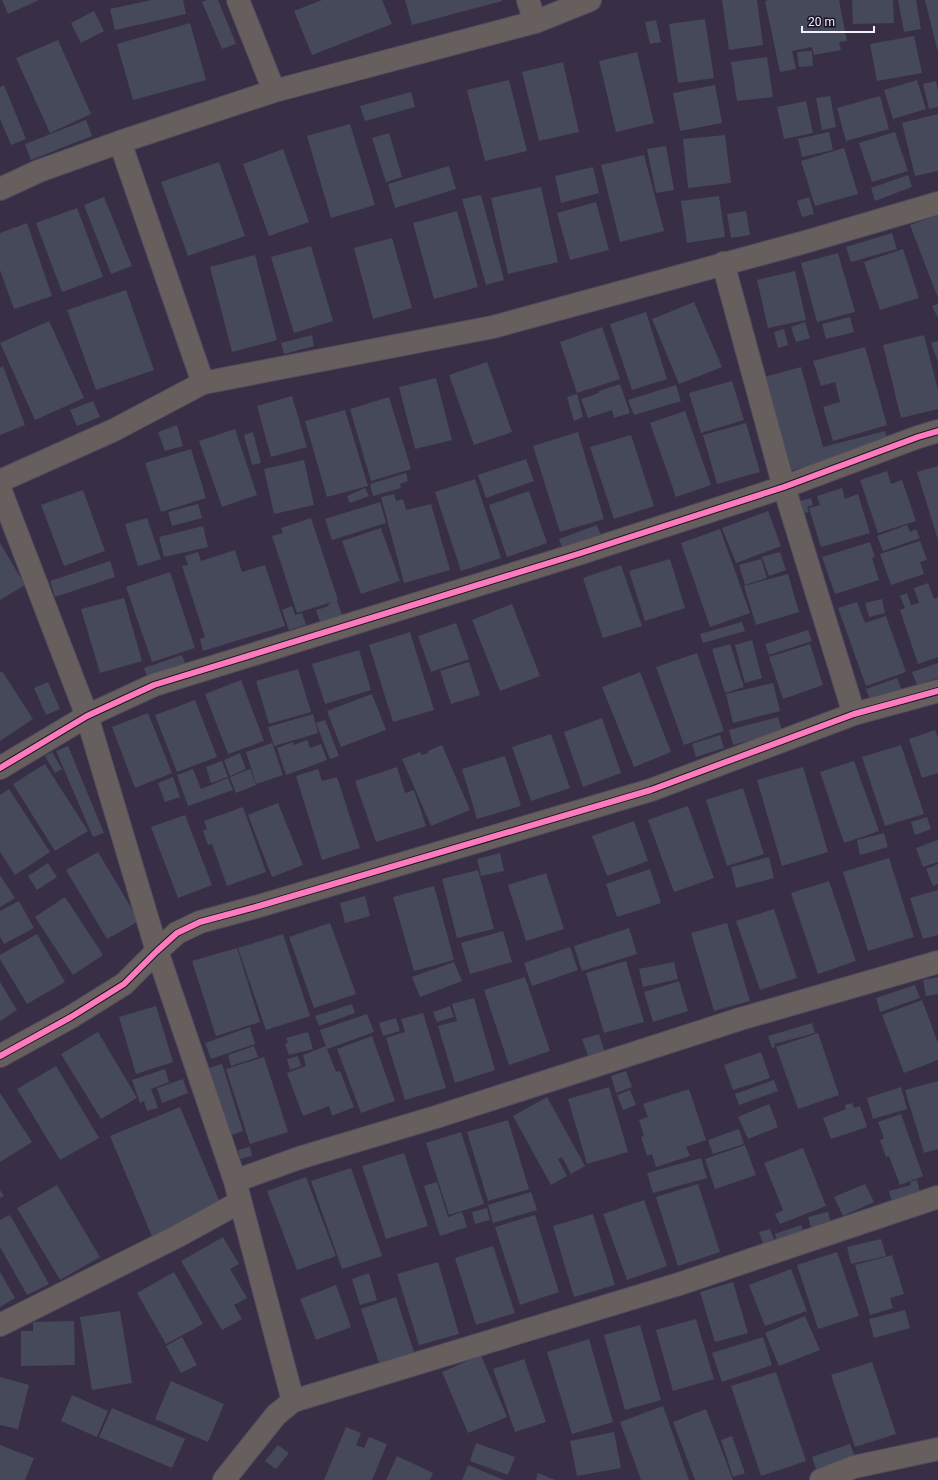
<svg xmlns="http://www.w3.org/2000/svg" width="938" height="1480" viewBox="0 0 938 1480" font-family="Roboto,sans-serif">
<rect width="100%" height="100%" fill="#382f46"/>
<path fill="#454959" d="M2 0H39L8 14Z
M151 0H183L186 14 115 30 110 9Z
M206 0H218L236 44 222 49 202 2Z
M322 0H382L392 24 312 55 294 11Z
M405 0H502V1L412 25Z
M722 0H757L763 45 729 50Z
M769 0H839L847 41 839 42 841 50 814 55 812 47 792 51 796 69 780 72 765 1Z
M852 0H893L894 23 853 24Z
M898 0H916L921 29 904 32Z
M925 0H938V49H937Z
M94 11 104 31 81 43 71 23Z
M705 19 714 78 678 83 669 24Z
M656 20 661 42 650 44 645 22Z
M190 23 206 80 133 100 117 44Z
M914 36 922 73 877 81 870 44Z
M58 40 91 114 50 133 16 58Z
M812 51 813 66 799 67 797 52Z
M637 52 654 123 616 132 599 61Z
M767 57 773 97 737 101 731 62Z
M563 62 579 132 539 141 522 72Z
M509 80 527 151 485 161 467 90Z
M917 80 926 109 893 119 884 90Z
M936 81 938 91V107L929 109 923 84Z
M4 85 26 139 11 145 0 119V87Z
M715 85 722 123 680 131 673 93Z
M411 92 415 107 365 121 360 106Z
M830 96 836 127 822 130 816 98Z
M880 96 889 129 846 141 837 108Z
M806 101 813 133 784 139 777 107Z
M938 114V171L915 176 902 123Z
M86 120 92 136 31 160 25 144Z
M350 124 375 205 331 218 307 136Z
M829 132 833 150 802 157 798 139Z
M895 132 908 171 872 182 859 143Z
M389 133 402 177 386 182 372 138Z
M725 135 731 183 688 188 683 139Z
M666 146 674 190 656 193 647 149Z
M844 148 858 194 815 206 801 161Z
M283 149 309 222 269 236 243 164Z
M644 155 664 231 620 242 601 165Z
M219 162 245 236 188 256 161 182Z
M449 166 456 189 395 208 388 184Z
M593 167 599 193 561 203 555 176Z
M908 175 912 187 875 201 871 188Z
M541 187 558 262 508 274 491 198Z
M481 195 504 280 486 285 462 199Z
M719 196 725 237 687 243 681 201Z
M104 197 132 266 111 274 84 205Z
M809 197 814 214 802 217 797 201Z
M596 202 609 250 570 260 557 213Z
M77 208 103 277 62 292 36 223Z
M457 211 478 287 434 299 413 223Z
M746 211 750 235 731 238 727 214Z
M938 215V298L910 225Z
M27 223 52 296 14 309 0 270V233Z
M892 233 897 249 851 262 846 247Z
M392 238 412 308 373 319 354 248Z
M311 246 333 321 294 333 271 257Z
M903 249 919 298 880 310 864 262Z
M838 253 855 312 817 322 801 263Z
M255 255 277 340 232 352 210 267Z
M795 271 806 320 768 328 757 280Z
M126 290 154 370 96 390 67 310Z
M694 302 722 367 679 384 652 319Z
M938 304V318L932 306Z
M646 312 667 379 632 390 610 324Z
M850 317 854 332 826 339 822 324Z
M49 321 84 398 35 420 0 343Z
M805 322 810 338 796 342 791 327Z
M602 327 620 379 577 393 560 342Z
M784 329 788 345 778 348 774 332Z
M312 335 314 346 284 354 281 343Z
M924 335 938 390V409L901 418 883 345Z
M938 341V362L931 343Z
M865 347 887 425 833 441 823 407 840 402 835 382 821 386 813 361Z
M487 362 512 432 474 445 449 375Z
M3 366 25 425 0 435V368Z
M801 367 823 447 885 431 889 445 789 471 764 377Z
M436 378 452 440 415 449 399 387Z
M732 381 744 420 701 433 689 393Z
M620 384 630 413 614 418 612 410 588 418 581 399 599 393V391Z
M676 385 681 401 634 415 628 400Z
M577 394 583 417 574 421 567 397Z
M292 396 307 447 271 457 257 406Z
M389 397 411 469 371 481 350 409Z
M93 401 100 417 77 426 70 410Z
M345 410 368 486 327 497 305 421Z
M685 411 711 485 676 497 650 423Z
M746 423 760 472 717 484 703 435Z
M177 425 183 446 165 451 158 432Z
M235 429 257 495 222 507 199 441Z
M253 432 261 463 252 465 244 435Z
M578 432 604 519 560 532 533 446Z
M631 435 654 506 614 519 590 447Z
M191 449 206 498 161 512 145 463Z
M526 459 534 481 486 498 478 475Z
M304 460 314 505 274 514 264 469Z
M938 466V540L917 472Z
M887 471 891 484 902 480 916 521 878 533 860 480Z
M406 473 408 481 400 484 401 488 373 496 370 484Z
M475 479 501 558 461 571 435 492Z
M365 488 369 496 350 503 347 496Z
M842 488 845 499 858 494 870 533 821 547 809 508 820 505 817 496Z
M83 490 105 551 64 566 41 505Z
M529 491 547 543 507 557 489 505Z
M394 494 396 501 403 499 406 510 431 504 450 570 404 583 381 497Z
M811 498 813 505 807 507 809 512 800 514 796 502Z
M380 502 386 523 332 540 325 519Z
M198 504 202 518 172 526 168 512Z
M768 511 781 546 736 563 722 528Z
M147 518 161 559 138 566 125 524Z
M311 518 338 600 297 613 272 536 283 533 281 528Z
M597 525 603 541 565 555 559 539Z
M907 525 910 532 916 529 920 538 883 551 877 536Z
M203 526 208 547 164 557 159 537Z
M381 528 400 581 361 594 342 541Z
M720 529 750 613 710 627 681 543Z
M920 541 927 560 920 562 924 574 891 585 880 554Z
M870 542 875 557 872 558 879 580 835 594 822 557Z
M0 543 25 585 0 600Z
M235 550 242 572 265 565 285 626 203 651 200 639 205 637 182 566 188 565 185 556 198 552 201 561Z
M780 552 786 570 769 576 762 557Z
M670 559 685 608 645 621 629 571Z
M761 559 767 578 745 585 739 565Z
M110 561 115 577 55 597 50 581Z
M621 565 642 626 603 638 583 578Z
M170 572 195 648 152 662 126 587Z
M788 574 799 612 756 625 744 586Z
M928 583 934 599 938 597V657L918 664 900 610 905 608 900 596 907 593 911 605 919 603 914 588Z
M124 598 142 661 100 673 81 609Z
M882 599 885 613 869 617 865 603Z
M337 600 344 621 322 628 316 610 329 606 328 604Z
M857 602 865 623 886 616 906 672 866 686 838 608Z
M512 604 540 676 500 691 472 620Z
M292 606 295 615 302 613 306 625 289 630 282 610Z
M742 622 745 631 703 643 700 634Z
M456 623 469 659 431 672 418 636Z
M808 630 812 641 769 655 765 644Z
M410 632 434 710 393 722 369 645Z
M752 640 762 678 745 683 735 645Z
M730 644 744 687 725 693 712 649Z
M810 644 823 685 783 699 769 657Z
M359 650 371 690 325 704 312 664Z
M697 653 724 731 684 745 656 667Z
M182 655 187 669 149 681 144 668Z
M469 662 480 695 451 704 440 671Z
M938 663V678L917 685 912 672Z
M298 669 311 712 269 724 256 681Z
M2 671 33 719 0 741V673Z
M640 672 671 752 634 767 602 687Z
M897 678 902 691 871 702 866 689Z
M241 680 264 741 228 754 205 694Z
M48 682 60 709 46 715 34 688Z
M773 683 780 711 733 723 726 694Z
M372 694 386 730 341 747 327 711Z
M195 700 217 757 177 772 155 715Z
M148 713 172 773 135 788 112 727Z
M313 714 318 733 274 746 268 727Z
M778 717 782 731 733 745 729 730Z
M602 718 621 773 583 787 564 732Z
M325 720 339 756 330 759 316 723Z
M935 730 938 738V773L922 778 909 739Z
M551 734 570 788 531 801 512 747Z
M720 735 724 748 696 757 692 744Z
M307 740 310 748 321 744 327 760 286 775 277 748 293 742 294 745Z
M272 743 283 775 256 784 246 752Z
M442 745 470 810 431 826 402 759 420 752 422 755 428 753V751Z
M901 745 924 814 885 826 862 757Z
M68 746 104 833 93 837 56 751Z
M52 752 62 769 55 773 45 756Z
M240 753 246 769 230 776 224 760Z
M505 756 521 806 477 819 462 769Z
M222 761 228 777 211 783 206 767Z
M854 761 879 831 844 843 820 772Z
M45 764 88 831 55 851 13 784Z
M397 767 405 793 414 790 426 826 376 842 355 781Z
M803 767 828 852 782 866 757 780Z
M193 769 201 789 228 778 233 790 188 806 177 775Z
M250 769 256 785 236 793 230 777Z
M318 769 322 781 337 777 360 848 322 860 296 776Z
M173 777 180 797 165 802 158 783Z
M743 788 764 854 727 866 706 800Z
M9 789 50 852 15 875 0 852V795Z
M278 803 303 865 272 877 248 815Z
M688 806 714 878 674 892 648 820Z
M243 807 266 872 227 886 212 844 208 845 203 831 207 829 204 821Z
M185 815 212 885 178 898 151 827Z
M927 817 931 829 915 835 911 822Z
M634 821 648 861 607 876 592 836Z
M884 833 888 847 860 855 857 840Z
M938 840V862L923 867 916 848Z
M98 852 139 921 107 939 66 870Z
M500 853 504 871 481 876 477 859Z
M769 857 774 878 736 888 731 867Z
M889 858 914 937 868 951 843 872Z
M48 863 57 877 37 890 28 876Z
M938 864V884L933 886 926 869Z
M650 869 661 903 617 917 606 884Z
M478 870 494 929 457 938 442 879Z
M546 873 564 929 526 941 508 885Z
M0 875 15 898 0 907Z
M829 881 856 961 818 974 791 893Z
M434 886 454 960 414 971 393 897Z
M938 890V935L923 939 910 898Z
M365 896 370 916 345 923 340 903Z
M65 897 103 955 73 975 35 917Z
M19 901 34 928 4 944 0 936V911Z
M774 909 797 978 760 990 736 921Z
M330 923 356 994 314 1008 289 937Z
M727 923 750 1001 714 1011 691 933Z
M629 928 637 954 582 971 574 946Z
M503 931 512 962 470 974 461 943Z
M37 934 65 982 27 1004 0 959V955Z
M283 934 310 1016 266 1030 238 948Z
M570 947 578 970 532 986 524 963Z
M237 948 260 1022 216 1036 192 961Z
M626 961 644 1022 604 1033 586 973Z
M454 962 462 981 420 997 412 977Z
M674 962 678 979 643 987 639 969Z
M525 977 550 1051 509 1065 484 990Z
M938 977V994L926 996 923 980Z
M679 981 688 1011 653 1022 644 992Z
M0 982 17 1010 0 1021Z
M915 985 920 998 880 1012 876 998Z
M474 998 495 1070 455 1083 438 1026 457 1021 452 1004Z
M922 1000 938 1043V1060L904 1073 882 1015Z
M352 1004 355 1013 319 1026 315 1016Z
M156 1006 173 1062 136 1074 119 1017Z
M450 1006 454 1017 437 1022 433 1012Z
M423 1013 446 1088 405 1100 386 1038 405 1032 401 1019Z
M367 1014 374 1032 327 1049 336 1072 340 1071 354 1107 332 1116 329 1106 303 1116 287 1073 306 1066 303 1055 326 1046 320 1030Z
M396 1018 400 1031 383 1036 379 1023Z
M812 1023 815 1033 774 1044 775 1047 772 1048 768 1036Z
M250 1027 255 1044 211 1059 205 1043Z
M98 1032 137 1098 101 1119 61 1054Z
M308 1032 313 1049 289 1055 285 1044 288 1043 286 1038Z
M818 1033 839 1095 798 1109 776 1047Z
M599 1034 605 1052 589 1058 582 1039Z
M372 1036 395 1101 361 1113 337 1049Z
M254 1046 258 1057 231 1066 228 1055Z
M761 1052 770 1078 733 1090 724 1065Z
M298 1056 301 1066 290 1070 287 1059Z
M264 1057 288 1132 250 1144 226 1069Z
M222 1064 243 1131 226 1137 205 1069Z
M56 1066 99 1138 60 1160 17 1089Z
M165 1069 169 1082 151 1089 158 1108 147 1111 144 1101 140 1103 132 1080Z
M626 1071 632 1087 616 1093 611 1076Z
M183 1079 188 1093 162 1103 157 1088Z
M774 1080 778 1091 739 1105 735 1094Z
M938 1081V1149L924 1153 905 1090Z
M609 1087 628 1152 587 1164 568 1099Z
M901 1087 907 1109 873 1119 867 1098Z
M689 1089 706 1140 686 1147 690 1156 656 1167 652 1154 647 1156 641 1137 644 1136 639 1120 648 1117 643 1104Z
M630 1090 636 1105 623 1110 617 1095Z
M0 1093 32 1142 0 1162Z
M547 1097 585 1166 571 1174 562 1157 558 1159 567 1176 551 1185 513 1116Z
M852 1103 854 1108 860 1106 867 1127 831 1139 823 1118 846 1109 845 1105Z
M769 1104 778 1127 748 1139 738 1117Z
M180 1107 223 1210 153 1239 110 1136Z
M901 1114 923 1176 900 1185 889 1156 886 1157 880 1140 884 1138 878 1122Z
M508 1120 529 1189 488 1201 467 1132Z
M739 1129 744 1144 713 1154 708 1140Z
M461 1132 484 1204 449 1215 426 1143Z
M745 1145 756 1175 715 1189 705 1159Z
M250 1147 252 1156 240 1159 238 1150Z
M803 1148 826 1206 780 1224 775 1214 783 1210 764 1163Z
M404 1153 428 1226 386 1239 362 1166Z
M701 1158 707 1178 653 1193 647 1173Z
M351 1168 382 1256 342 1269 311 1181Z
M306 1177 336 1256 297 1270 267 1191Z
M917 1180 921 1197 893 1205 889 1191 911 1185 910 1182Z
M437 1182 448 1217 462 1212 467 1227 440 1236 424 1186Z
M698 1184 720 1252 678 1266 656 1197Z
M865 1184 874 1202 843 1216 834 1197Z
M57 1185 100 1257 60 1280 17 1208Z
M0 1190 4 1196 0 1198Z
M531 1192 537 1210 493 1223 488 1205Z
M644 1200 667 1266 627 1280 603 1214Z
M487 1208 490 1220 475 1224 472 1212Z
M828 1212 832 1226 812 1231 808 1217Z
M593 1214 615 1285 574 1297 553 1226Z
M10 1215 49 1284 27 1295 0 1247V1220Z
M535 1215 559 1292 520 1305 495 1227Z
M801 1225 804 1234 778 1243 775 1234Z
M770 1229 776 1245 765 1249 759 1232Z
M223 1237 239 1264 230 1269 247 1298 234 1305 242 1319 222 1330 181 1261Z
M881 1239 886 1256 851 1264 847 1247Z
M493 1246 515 1313 476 1325 455 1258Z
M837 1252 859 1316 818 1329 797 1265Z
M892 1255 904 1294 890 1298 893 1308 870 1315 855 1265Z
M438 1262 459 1334 419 1345 397 1274Z
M791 1269 807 1311 765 1326 749 1285Z
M0 1272 15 1298 0 1307Z
M174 1272 203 1324 166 1344 137 1293Z
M369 1273 377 1300 360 1305 352 1279Z
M733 1282 748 1333 715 1342 700 1292Z
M336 1285 351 1327 316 1340 300 1299Z
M396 1297 414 1352 379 1363 361 1309Z
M905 1310 910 1328 874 1338 869 1319Z
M120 1311 132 1383 92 1390 80 1317Z
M805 1316 820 1350 779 1366 765 1333Z
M696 1319 714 1379 673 1391 656 1330Z
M74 1321 75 1365 21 1366V1331H33V1322Z
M640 1325 661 1400 625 1410 604 1335Z
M182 1337 197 1365 181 1373 166 1346Z
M763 1337 772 1365 722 1382 712 1353Z
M589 1339 613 1422 572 1434 547 1352Z
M481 1355 507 1417 468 1433 442 1372Z
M524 1359 546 1422 515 1432 493 1369Z
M872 1362 896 1434 855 1447 831 1375Z
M776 1372 806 1461 761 1476 731 1386Z
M0 1377 29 1385 18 1429 0 1425Z
M171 1381 224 1404 208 1442 155 1419Z
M72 1395 108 1411 97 1437 61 1421Z
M663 1406 689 1480H641L620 1422Z
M112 1408 185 1439 172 1468 99 1437Z
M706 1409 733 1480H695L673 1422Z
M346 1427 361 1433 356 1445 364 1448 369 1437 387 1444 372 1480H324Z
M614 1432 621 1468 577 1476 570 1441Z
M732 1436 745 1473 733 1477 721 1440Z
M476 1443 515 1457 508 1475 470 1461Z
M850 1444 857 1462 818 1475 812 1457Z
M0 1445 34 1458 25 1480H0Z
M278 1445 289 1453 276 1469 265 1461Z
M397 1456 433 1473 430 1480H386Z
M468 1465 504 1480H462Z
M538 1473 555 1480H536Z"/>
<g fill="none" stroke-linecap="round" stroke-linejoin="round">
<defs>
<path id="street" d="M238 0 274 91
M528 0 535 22
M120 142 203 383
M0 189 39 171 120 142 274 91 535 22 590 0
M723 263 784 487 854 714
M0 481 114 430 203 383 493 327 805 242 938 203
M0 489 87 716 157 951 235 1181 293 1401
M0 768 87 716 154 685 578 554 784 487 918 437 938 431
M0 1056 71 1017 124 984 157 951 177 933 200 922 259 906 651 790 854 714 938 691
M235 1181 299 1158 436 1117 740 1019 938 962
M0 1325 178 1236 240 1202
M224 1480 276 1415 293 1401 679 1284 938 1197
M821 1480 854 1467 938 1449"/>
</defs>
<use href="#street" stroke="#534c5e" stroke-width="24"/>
<use href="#street" stroke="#665f5e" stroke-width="22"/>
<defs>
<path id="cycleway" d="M0 768 87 716 154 685 578 554 784 487 918 437 938 431
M0 1056 71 1017 124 984 157 951 177 933 200 922 259 906 651 790 854 714 938 691"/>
</defs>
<use href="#cycleway" stroke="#1a1426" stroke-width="8"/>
<use href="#cycleway" stroke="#fd7abc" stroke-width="6"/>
</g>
<path d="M802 26v6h72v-6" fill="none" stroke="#f4f0fb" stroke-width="2"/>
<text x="808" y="26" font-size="12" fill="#f4f0fb" stroke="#1a1426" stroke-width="3" paint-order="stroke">20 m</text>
</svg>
